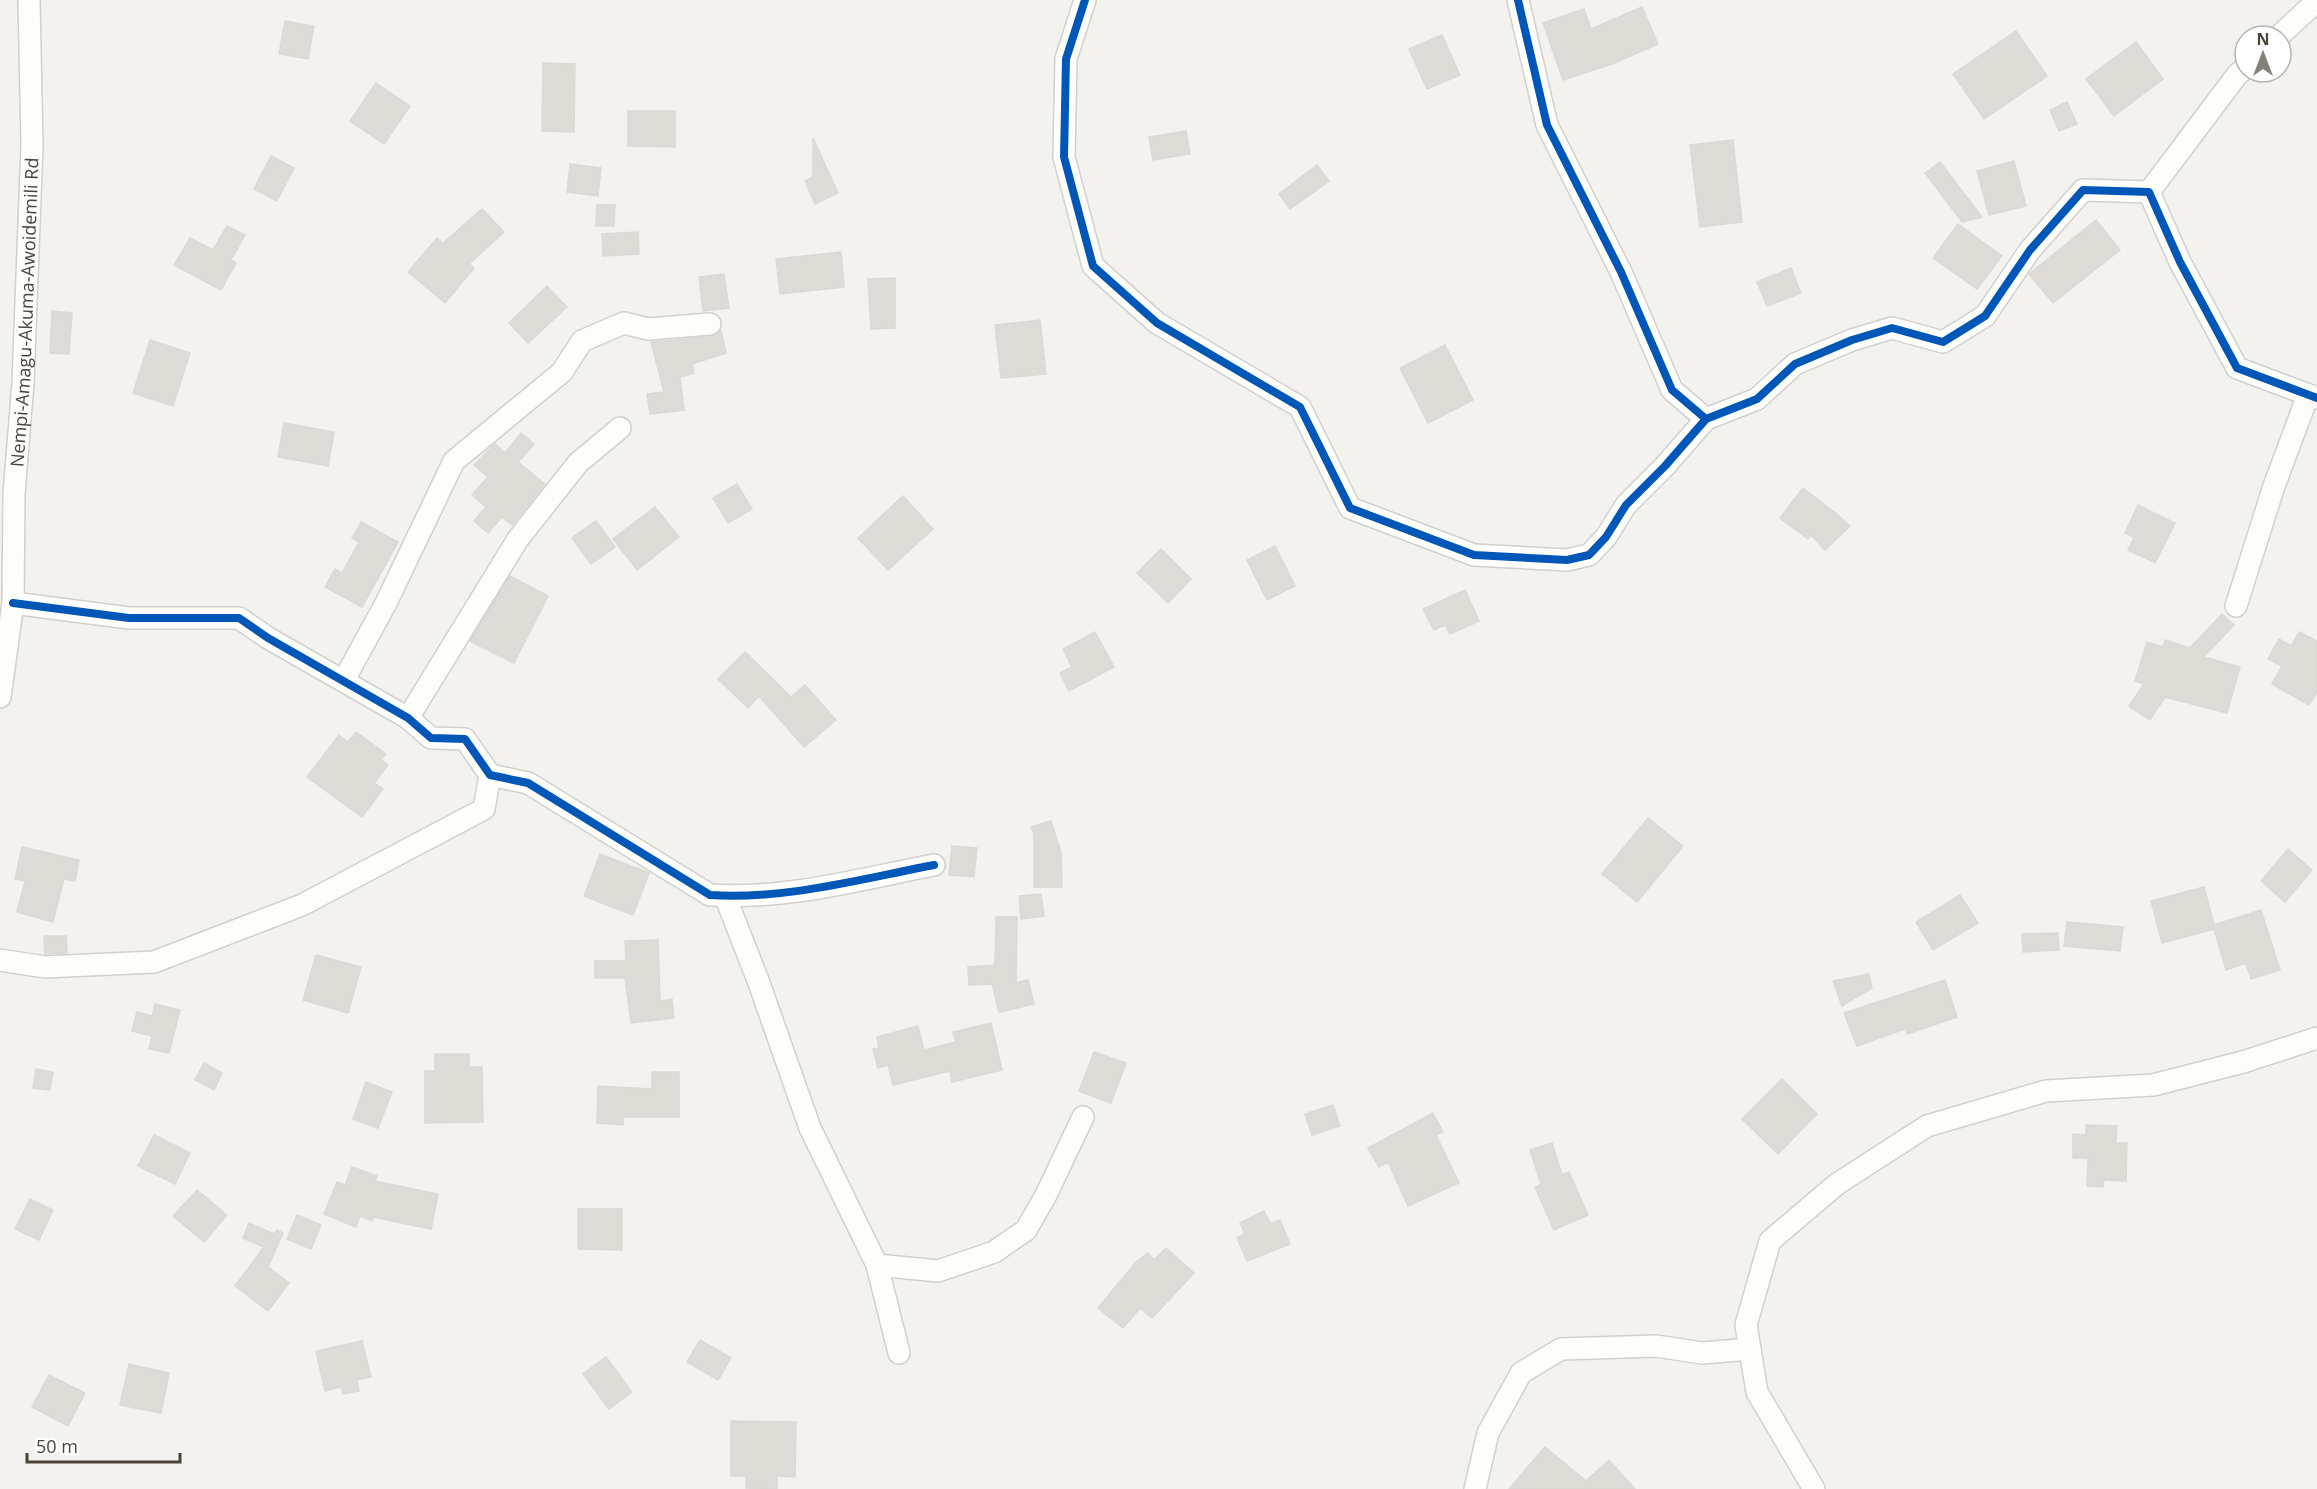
<svg xmlns="http://www.w3.org/2000/svg" width="2317" height="1489" viewBox="0 0 2317 1489" font-family="'Open Sans',sans-serif">
<rect width="100%" height="100%" fill="#f4f2ee"/>
<path fill="#dedbd6" stroke="#dcd9d4" stroke-width="1.5" d="M1642 7 1658 44 1612 64 1563 80 1543 23 1584 9 1591 29Z
M285 21 314 26 308 59 279 54Z
M2016 31 2047 76 1984 119 1953 74Z
M1442 35 1460 75 1427 89 1409 49Z
M2136 42 2163 79 2114 116 2086 79Z
M543 63 575 64 574 132 542 131Z
M376 83 410 106 384 144 350 121Z
M2067 102 2077 124 2059 131 2050 110Z
M628 111H675V147L628 146Z
M1186 131 1190 154 1153 160 1149 137Z
M813 138 838 193 815 204 805 181 813 177Z
M1733 140 1742 222 1700 227 1690 145Z
M271 156 294 168 277 201 254 189Z
M2014 161 2026 206 1989 215 1977 171Z
M1940 162 1982 217 1962 222 1925 173Z
M570 164 601 168 598 196 567 192Z
M1317 165 1329 181 1290 209 1279 194Z
M597 205H615L614 226H596Z
M482 209 504 232 469 264 474 268 445 303 408 272 437 238 443 243Z
M2096 220 2120 250 2053 303 2029 274Z
M1958 224 2002 256 1977 289 1933 258Z
M227 226 245 235 231 260 236 263 221 290 174 265 190 238 213 250Z
M638 232 639 254 603 256 602 234Z
M841 252 844 287 780 294 776 259Z
M1791 268 1801 293 1767 306 1757 282Z
M724 274 729 308 703 311 699 277Z
M895 278V328L871 329 868 279Z
M547 286 567 307 528 343 509 323Z
M52 311 72 313 69 354 50 353Z
M1040 320 1046 374 1001 378 995 325Z
M721 331 726 353 692 364 694 373 680 377 684 410 650 414 647 394 664 392 651 342 711 337Z
M150 340 190 353 173 406 133 393Z
M1445 345 1473 400 1428 423 1400 368Z
M284 423 334 432 328 466 278 457Z
M521 433 534 444 518 462 545 484 512 525 502 517 488 533 474 521 486 507 472 495 488 477 474 465 495 444 505 453Z
M737 484 752 509 728 523 713 498Z
M1803 488 1838 515 1850 526 1825 550 1811 535 1808 539 1780 518Z
M903 496 933 529 888 570 858 538Z
M2138 505 2175 523 2155 563 2128 550 2134 537 2125 533Z
M655 507 679 537 637 570 613 539Z
M596 521 615 547 591 564 572 538Z
M361 522 398 542 362 607 325 587 335 569 342 573 359 542 352 538Z
M1275 546 1295 586 1267 600 1247 560Z
M1161 549 1191 579 1168 603 1137 573Z
M510 576 548 596 514 663 470 641Z
M1465 590 1479 621 1450 634 1445 625 1434 630 1423 609Z
M2222 614 2234 625 2204 657 2240 667 2227 713 2165 697 2150 720 2129 706 2144 684 2135 681 2147 642 2163 647 2165 640 2190 648Z
M1095 632 1114 667 1069 691 1060 673 1072 667 1063 649Z
M2299 632 2317 641V692L2309 705 2272 684 2282 666 2268 659 2279 639 2291 646Z
M745 652 791 697 805 685 836 720 804 747 759 696 748 708 718 679Z
M356 732 386 754 381 760 388 765 374 783 383 789 362 817 307 777 339 735 348 742Z
M1648 818 1683 846 1637 902 1602 874Z
M1051 821 1061 852 1062 887H1034V834L1031 827Z
M952 846 977 848 974 877 949 875Z
M22 847 79 860 75 881 64 879 53 922 17 912 25 881 15 879Z
M2288 849 2312 870 2285 902 2261 881Z
M600 854 649 873 633 915 584 896Z
M2204 887 2214 925 2261 910 2280 970 2251 979 2246 963 2226 970 2214 929 2162 943 2151 901Z
M1041 894 1044 916 1021 919 1019 896Z
M1960 895 1978 923 1933 950 1916 922Z
M996 917H1017L1016 983 1028 980 1034 1004 999 1012 992 984 969 985 968 967 995 965Z
M2067 922 2123 927 2120 951 2064 946Z
M2058 933 2059 950 2023 952 2022 934Z
M44 936H66L67 953 45 954Z
M658 940 660 1001 672 999 674 1018 631 1023 625 978H595V961H626L625 941Z
M316 955 361 967 348 1013 303 1000Z
M1869 974 1872 988 1842 1006 1833 981Z
M1945 980 1957 1017 1907 1034 1905 1029 1857 1046 1844 1013Z
M155 1004 180 1010 169 1053 149 1049 152 1036 132 1031 137 1012 152 1016Z
M991 1023 1002 1070 952 1082 950 1071 893 1085 888 1065 878 1068 873 1049 879 1048 877 1037 918 1026 924 1050 956 1042 953 1032Z
M1094 1052 1126 1063 1111 1103 1079 1091Z
M435 1054H469V1067H482L483 1122 425 1123V1071H435Z
M204 1063 222 1073 214 1090 195 1080Z
M36 1069 53 1072 50 1090 33 1088Z
M652 1072H679V1117H623V1125L597 1123 598 1086 652 1089Z
M1782 1079 1817 1114 1778 1154 1742 1119Z
M366 1082 392 1092 378 1128 353 1119Z
M1333 1105 1340 1126 1312 1135 1305 1114Z
M1433 1113 1443 1132 1436 1135 1459 1183 1408 1206 1388 1162 1379 1167 1368 1148Z
M2086 1125 2117 1126 2116 1143H2127L2126 1181 2104 1180 2103 1187 2087 1186 2088 1158H2073V1134L2086 1135Z
M154 1135 190 1153 175 1184 138 1166Z
M1552 1143 1562 1175 1569 1172 1588 1215 1554 1230 1535 1187 1541 1184 1530 1150Z
M352 1167 377 1176 375 1181 438 1194 431 1229 373 1217 372 1221 360 1216 356 1227 324 1214 337 1182 345 1185Z
M197 1190 227 1215 204 1242 173 1216Z
M30 1199 53 1210 39 1240 15 1229Z
M578 1209H622V1250L578 1249Z
M1264 1211 1271 1224 1280 1220 1290 1244 1247 1261 1237 1238 1245 1234 1240 1223Z
M297 1215 321 1225 311 1249 287 1239Z
M249 1223 274 1234 277 1230 283 1233 268 1267 289 1283 268 1311 235 1286 264 1247 243 1238Z
M1166 1248 1194 1273 1152 1318 1140 1308 1123 1328 1098 1308 1136 1262 1148 1253 1154 1260Z
M700 1340 731 1358 718 1380 687 1362Z
M362 1341 371 1377 357 1380 359 1391 343 1394 341 1387 325 1391 316 1351Z
M606 1357 632 1392 609 1409 583 1374Z
M129 1364 169 1373 161 1413 120 1405Z
M49 1375 85 1393 68 1426 32 1407Z
M731 1421 796 1422 795 1477 777 1476V1489L746 1488V1476H731Z
M1545 1447 1586 1481 1609 1460 1635 1489H1509Z"/>
<g fill="none" stroke-linecap="round" stroke-linejoin="round">
<defs>
<g id="minor">
<path d="M1085 0 1066 59 1064 157 1093 266 1157 323 1300 407 1350 508 1474 555 1567 560 1589 555 1606 537 1626 505 1665 466 1706 419"/>
<path d="M1518 0 1547 125 1621 272 1672 390 1706 419 1757 399 1795 364 1852 340 1892 328 1943 342 1985 316 2030 250 2083 190 2149 192 2180 262 2237 368 2317 398"/>
<path d="M2279 36 2317 1"/>
<path d="M2149 192 2237 75 2245 68"/>
<path d="M13 603 129 618H239L268 638 408 718 431 738 465 739 490 775 528 783 710 895C785 900 861 879 934 865"/>
<path d="M2236 606 2274 486 2308 395"/>
<path d="M344 680 386 603 454 461 562 372 582 341 624 323 648 329 710 324"/>
<path id="s1" d="M0 697 13 603 14 494 23 383 32 145 29 0"/>
<path d="M408 718 518 539 578 463 620 428"/>
<path d="M725 896 759 983 810 1128 877 1265 899 1353"/>
<path d="M0 960 45 967 154 962 302 905 484 809 490 775"/>
<path d="M877 1265 938 1271 994 1252 1026 1230 1046 1195 1083 1117"/>
<path d="M1475 1489 1488 1433 1521 1373 1561 1349 1656 1346 1702 1353 1750 1349"/>
<path d="M1814 1489 1757 1392 1746 1325 1770 1241 1837 1184 1927 1126 2046 1091 2153 1085 2243 1062 2317 1038"/>
</g>
</defs>
<use href="#minor" stroke="#d2d0cb" stroke-width="24"/>
<use href="#minor" stroke="#fdfdfc" stroke-width="21"/>
<defs>
<path id="cycleway" d="M1085 0 1066 59 1064 157 1093 266 1157 323 1300 407 1350 508 1474 555 1567 560 1589 555 1606 537 1626 505 1665 466 1706 419
M1518 0 1547 125 1621 272 1672 390 1706 419 1757 399 1795 364 1852 340 1892 328 1943 342 1985 316 2030 250 2083 190 2149 192 2180 262 2237 368 2317 398
M13 603 129 618H239L268 638 408 718 431 738 465 739 490 775 528 783 710 895C785 900 861 879 934 865"/>
</defs>
<use href="#cycleway" stroke="#fff" stroke-width="11"/>
<use href="#cycleway" stroke="#0057b8" stroke-width="8"/>
</g>
<g text-anchor="middle" dominant-baseline="central" stroke-width="5" stroke-linejoin="round" paint-order="stroke">
<g font-size="18" fill="#4b4439" stroke="#fff">
<text stroke="none"><textPath href="#s1" startOffset="386">Nempi-Amagu-Akuma-Awoidemili Rd</textPath></text>
</g>
</g>
<g transform="translate(2263 54)"><circle r="28" fill="#ffffff" stroke="#b7b4b0" stroke-width="1.5"/>
<path d="M0-4.5L10 22L0 15L-10 22Z" fill="#868178"/>
<text y="-9" font-size="16" font-weight="bold" text-anchor="middle" fill="#4b4439">N</text>
</g>
<path d="M27 1453v9h153v-9" fill="none" stroke="#4b4439" stroke-width="3"/>
<text x="36" y="1453" font-size="18" fill="#4b4439" stroke="#ffffff" stroke-width="4.5" paint-order="stroke">50 m</text>
</svg>
